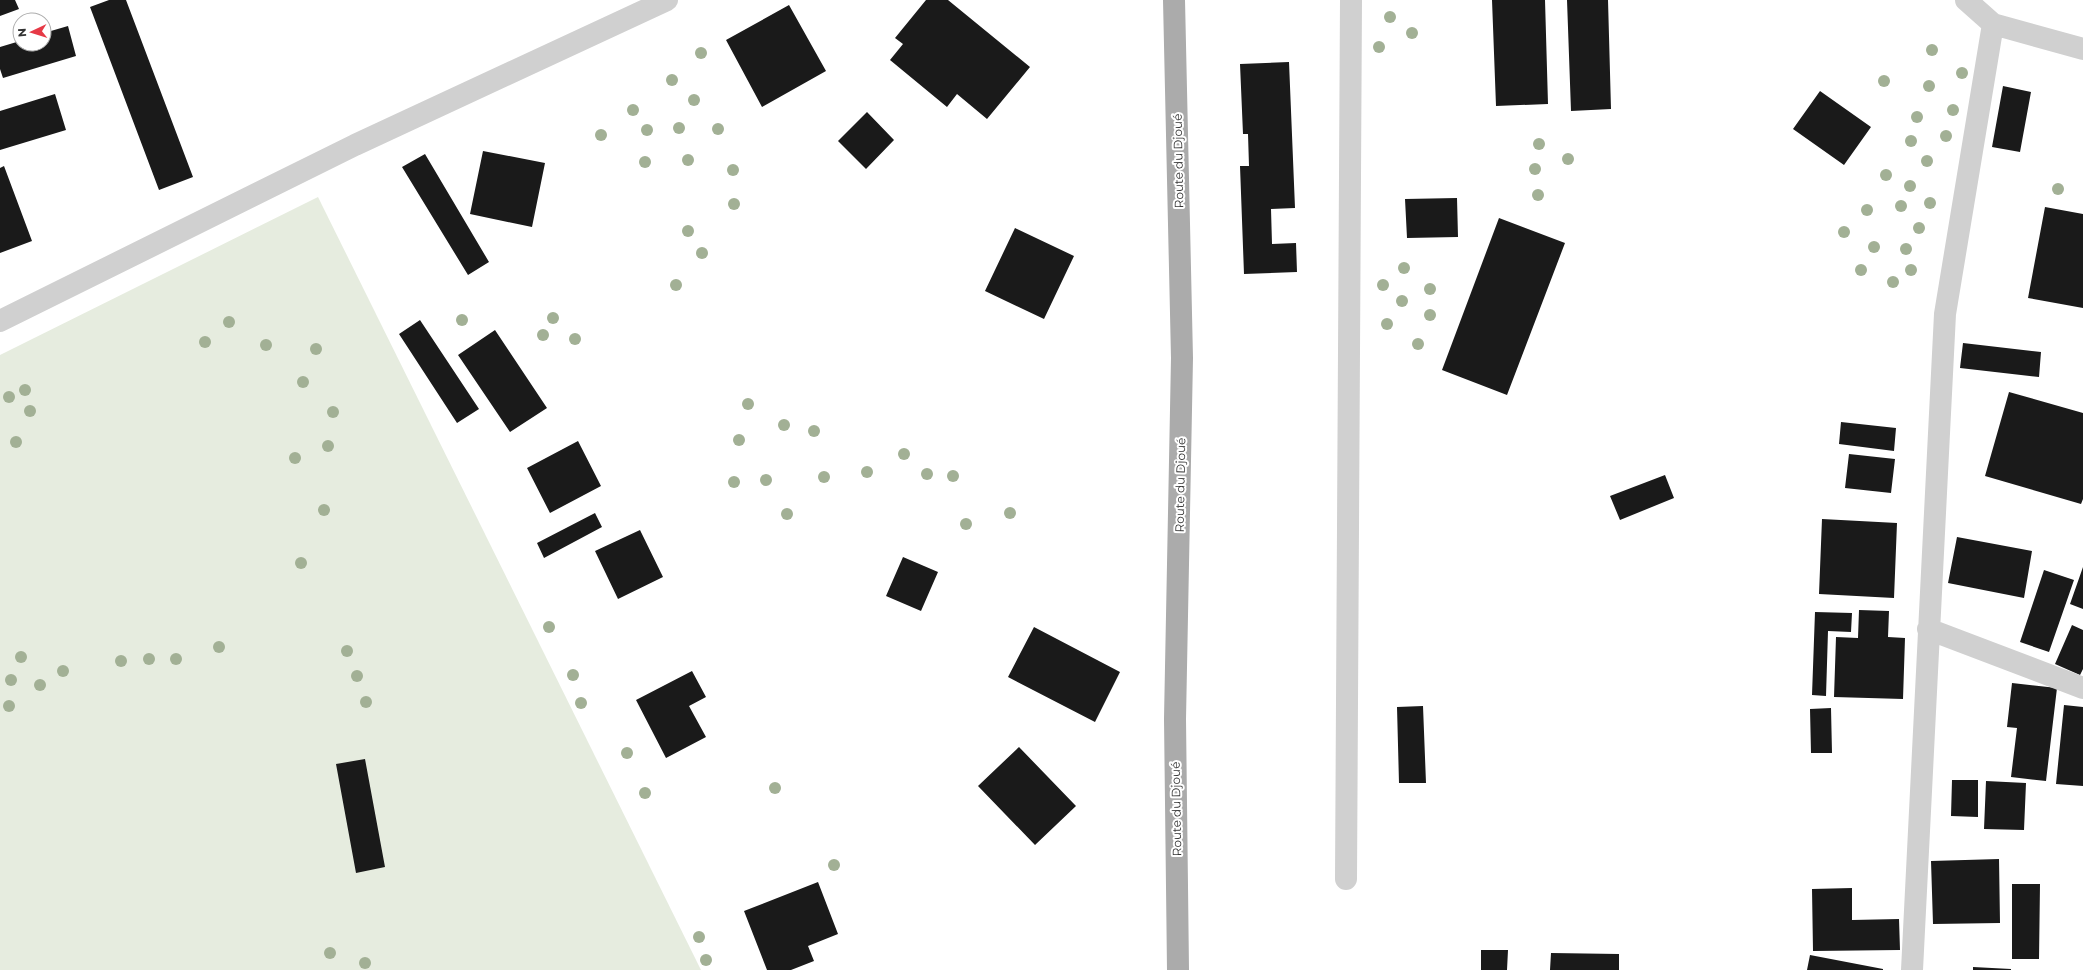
<svg xmlns="http://www.w3.org/2000/svg" width="2083" height="970" viewBox="0 0 2083 970" font-family="Montserrat,sans-serif">
<rect width="100%" height="100%" fill="#fff"/>
<path fill="#e6ecdf" d="M318 197 701 970H0V355Z"/>
<path fill="#1a1a1a" d="M0 0H15L19 9 0 16Z
M109 0H126L193 177 159 190 90 7Z
M926 0H948L1030 67 987 119 957 94 947 107 890 60 903 44 895 38Z
M1492 0H1545L1548 104 1496 106Z
M1567 0H1608L1611 109 1571 111Z
M789 5 826 71 762 107 726 40Z
M68 26 76 56 3 78 0 69V47L20 41V44H44V33Z
M1289 62 1295 208 1271 209 1272 244 1296 243 1297 272 1244 274 1240 166H1249L1248 134H1243L1240 64Z
M2003 86 2031 92 2020 152 1992 147Z
M1820 91 1871 127 1844 165 1793 129Z
M55 94 66 130 0 150V111Z
M867 112 894 140 866 169 838 141Z
M483 151 545 163 532 227 470 214Z
M425 154 489 262 468 275 402 167Z
M4 166 32 241 0 253V168Z
M1457 198 1458 237 1407 238 1405 199Z
M2045 207 2083 214V308L2028 298Z
M1499 218 1565 243 1507 395 1442 370Z
M1015 228 1074 256 1044 319 985 291Z
M420 320 479 409 457 423 399 334Z
M495 330 547 408 510 432 458 355Z
M1963 343 2041 352 2039 377 1960 368Z
M2009 392 2083 413V499L2081 504 1985 476Z
M1841 422 1896 428 1894 451 1839 444Z
M578 441 601 486 550 513 527 468Z
M1849 454 1895 459 1891 493 1845 488Z
M1665 475 1674 498 1620 520 1610 496Z
M595 513 602 527 544 558 537 543Z
M1822 519 1897 523 1894 598 1819 594Z
M640 530 663 577 618 599 595 551Z
M1957 537 2032 551 2024 598 1948 583Z
M903 557 938 572 921 611 886 596Z
M2083 567V609L2070 604Z
M2044 570 2074 580 2049 652 2020 642Z
M1859 610 1889 611 1888 637 1905 638 1903 699 1834 697 1836 637 1858 638Z
M1815 612 1852 613 1851 632 1828 631 1826 696 1812 695Z
M2072 625 2083 630V669L2080 675 2055 664Z
M1034 627 1120 672 1095 722 1008 677Z
M692 671 706 697 689 706 706 737 666 758 636 700Z
M2012 683 2057 688 2046 781 2011 777 2017 728 2007 727Z
M2064 705 2083 707V786L2056 784Z
M1423 706 1426 783H1399L1397 707Z
M1831 708 1832 753H1811L1810 709Z
M1019 747 1076 806 1035 845 978 786Z
M365 759 385 867 356 873 336 764Z
M1952 780H1978V817L1951 816Z
M1986 781 2026 783 2024 830 1984 829Z
M1999 859 2000 923 1933 924 1931 861Z
M818 882 838 934 808 946 814 961 791 970H767L744 911Z
M2012 884H2040L2039 959H2012Z
M1852 888V920L1899 919 1900 950 1813 951 1812 889Z
M1481 950H1508L1507 970H1481Z
M1551 953 1619 954V970H1550Z
M1810 955 1883 969V970H1807Z
M1973 967 2011 969V970H1973Z"/>
<g fill="none" stroke-linecap="round" stroke-linejoin="round">
<path stroke="#d0d0d0" stroke-width="22" d="M1966 0 1993 24 2083 49
M0 321 355 145 667 0
M1928 629 2083 688
M1346 879 1351 0
M1912 970 1945 314 1993 24"/>
<path stroke="#ababab" stroke-width="22" d="M1174 0 1182 358 1175 719 1178 970"/>
</g>
<g fill="#a2b095">
<circle cx="1390" cy="17" r="6"/>
<circle cx="1412" cy="33" r="6"/>
<circle cx="1379" cy="47" r="6"/>
<circle cx="1932" cy="50" r="6"/>
<circle cx="701" cy="53" r="6"/>
<circle cx="1962" cy="73" r="6"/>
<circle cx="672" cy="80" r="6"/>
<circle cx="1884" cy="81" r="6"/>
<circle cx="1929" cy="86" r="6"/>
<circle cx="694" cy="100" r="6"/>
<circle cx="633" cy="110" r="6"/>
<circle cx="1953" cy="110" r="6"/>
<circle cx="1917" cy="117" r="6"/>
<circle cx="679" cy="128" r="6"/>
<circle cx="718" cy="129" r="6"/>
<circle cx="647" cy="130" r="6"/>
<circle cx="601" cy="135" r="6"/>
<circle cx="1946" cy="136" r="6"/>
<circle cx="1911" cy="141" r="6"/>
<circle cx="1539" cy="144" r="6"/>
<circle cx="1568" cy="159" r="6"/>
<circle cx="688" cy="160" r="6"/>
<circle cx="1927" cy="161" r="6"/>
<circle cx="645" cy="162" r="6"/>
<circle cx="1535" cy="169" r="6"/>
<circle cx="733" cy="170" r="6"/>
<circle cx="1886" cy="175" r="6"/>
<circle cx="1910" cy="186" r="6"/>
<circle cx="2058" cy="189" r="6"/>
<circle cx="1538" cy="195" r="6"/>
<circle cx="1930" cy="203" r="6"/>
<circle cx="734" cy="204" r="6"/>
<circle cx="1901" cy="206" r="6"/>
<circle cx="1867" cy="210" r="6"/>
<circle cx="1919" cy="228" r="6"/>
<circle cx="688" cy="231" r="6"/>
<circle cx="1844" cy="232" r="6"/>
<circle cx="1874" cy="247" r="6"/>
<circle cx="1906" cy="249" r="6"/>
<circle cx="702" cy="253" r="6"/>
<circle cx="1404" cy="268" r="6"/>
<circle cx="1861" cy="270" r="6"/>
<circle cx="1911" cy="270" r="6"/>
<circle cx="1893" cy="282" r="6"/>
<circle cx="676" cy="285" r="6"/>
<circle cx="1383" cy="285" r="6"/>
<circle cx="1430" cy="289" r="6"/>
<circle cx="1402" cy="301" r="6"/>
<circle cx="1430" cy="315" r="6"/>
<circle cx="553" cy="318" r="6"/>
<circle cx="462" cy="320" r="6"/>
<circle cx="229" cy="322" r="6"/>
<circle cx="1387" cy="324" r="6"/>
<circle cx="543" cy="335" r="6"/>
<circle cx="575" cy="339" r="6"/>
<circle cx="205" cy="342" r="6"/>
<circle cx="1418" cy="344" r="6"/>
<circle cx="266" cy="345" r="6"/>
<circle cx="316" cy="349" r="6"/>
<circle cx="303" cy="382" r="6"/>
<circle cx="25" cy="390" r="6"/>
<circle cx="9" cy="397" r="6"/>
<circle cx="748" cy="404" r="6"/>
<circle cx="30" cy="411" r="6"/>
<circle cx="333" cy="412" r="6"/>
<circle cx="784" cy="425" r="6"/>
<circle cx="814" cy="431" r="6"/>
<circle cx="739" cy="440" r="6"/>
<circle cx="16" cy="442" r="6"/>
<circle cx="328" cy="446" r="6"/>
<circle cx="904" cy="454" r="6"/>
<circle cx="295" cy="458" r="6"/>
<circle cx="867" cy="472" r="6"/>
<circle cx="927" cy="474" r="6"/>
<circle cx="953" cy="476" r="6"/>
<circle cx="824" cy="477" r="6"/>
<circle cx="766" cy="480" r="6"/>
<circle cx="734" cy="482" r="6"/>
<circle cx="324" cy="510" r="6"/>
<circle cx="1010" cy="513" r="6"/>
<circle cx="787" cy="514" r="6"/>
<circle cx="966" cy="524" r="6"/>
<circle cx="301" cy="563" r="6"/>
<circle cx="549" cy="627" r="6"/>
<circle cx="219" cy="647" r="6"/>
<circle cx="347" cy="651" r="6"/>
<circle cx="21" cy="657" r="6"/>
<circle cx="149" cy="659" r="6"/>
<circle cx="176" cy="659" r="6"/>
<circle cx="121" cy="661" r="6"/>
<circle cx="63" cy="671" r="6"/>
<circle cx="573" cy="675" r="6"/>
<circle cx="357" cy="676" r="6"/>
<circle cx="11" cy="680" r="6"/>
<circle cx="40" cy="685" r="6"/>
<circle cx="366" cy="702" r="6"/>
<circle cx="581" cy="703" r="6"/>
<circle cx="9" cy="706" r="6"/>
<circle cx="627" cy="753" r="6"/>
<circle cx="775" cy="788" r="6"/>
<circle cx="645" cy="793" r="6"/>
<circle cx="834" cy="865" r="6"/>
<circle cx="699" cy="937" r="6"/>
<circle cx="330" cy="953" r="6"/>
<circle cx="706" cy="960" r="6"/>
<circle cx="365" cy="963" r="6"/>
</g>
<g text-anchor="middle" dominant-baseline="central" stroke-width="4" stroke-linejoin="round" paint-order="stroke">
<g font-size="12" fill="#333" stroke="#fff">
<text transform="translate(1178 161) rotate(-91)">Route du Djoué</text>
<text transform="translate(1180 485) rotate(-89)">Route du Djoué</text>
<text transform="translate(1176 809) rotate(-91)">Route du Djoué</text>
</g>
</g>
<g transform="translate(32 32) rotate(266)"><circle r="19" fill="#ffffff" stroke="#adadad"/>
<path d="M0-3L7 15L0 10L-7 15Z" fill="#e63946"/>
<text y="-6" font-size="11" font-weight="bold" text-anchor="middle" fill="#333333">N</text>
</g>
</svg>
